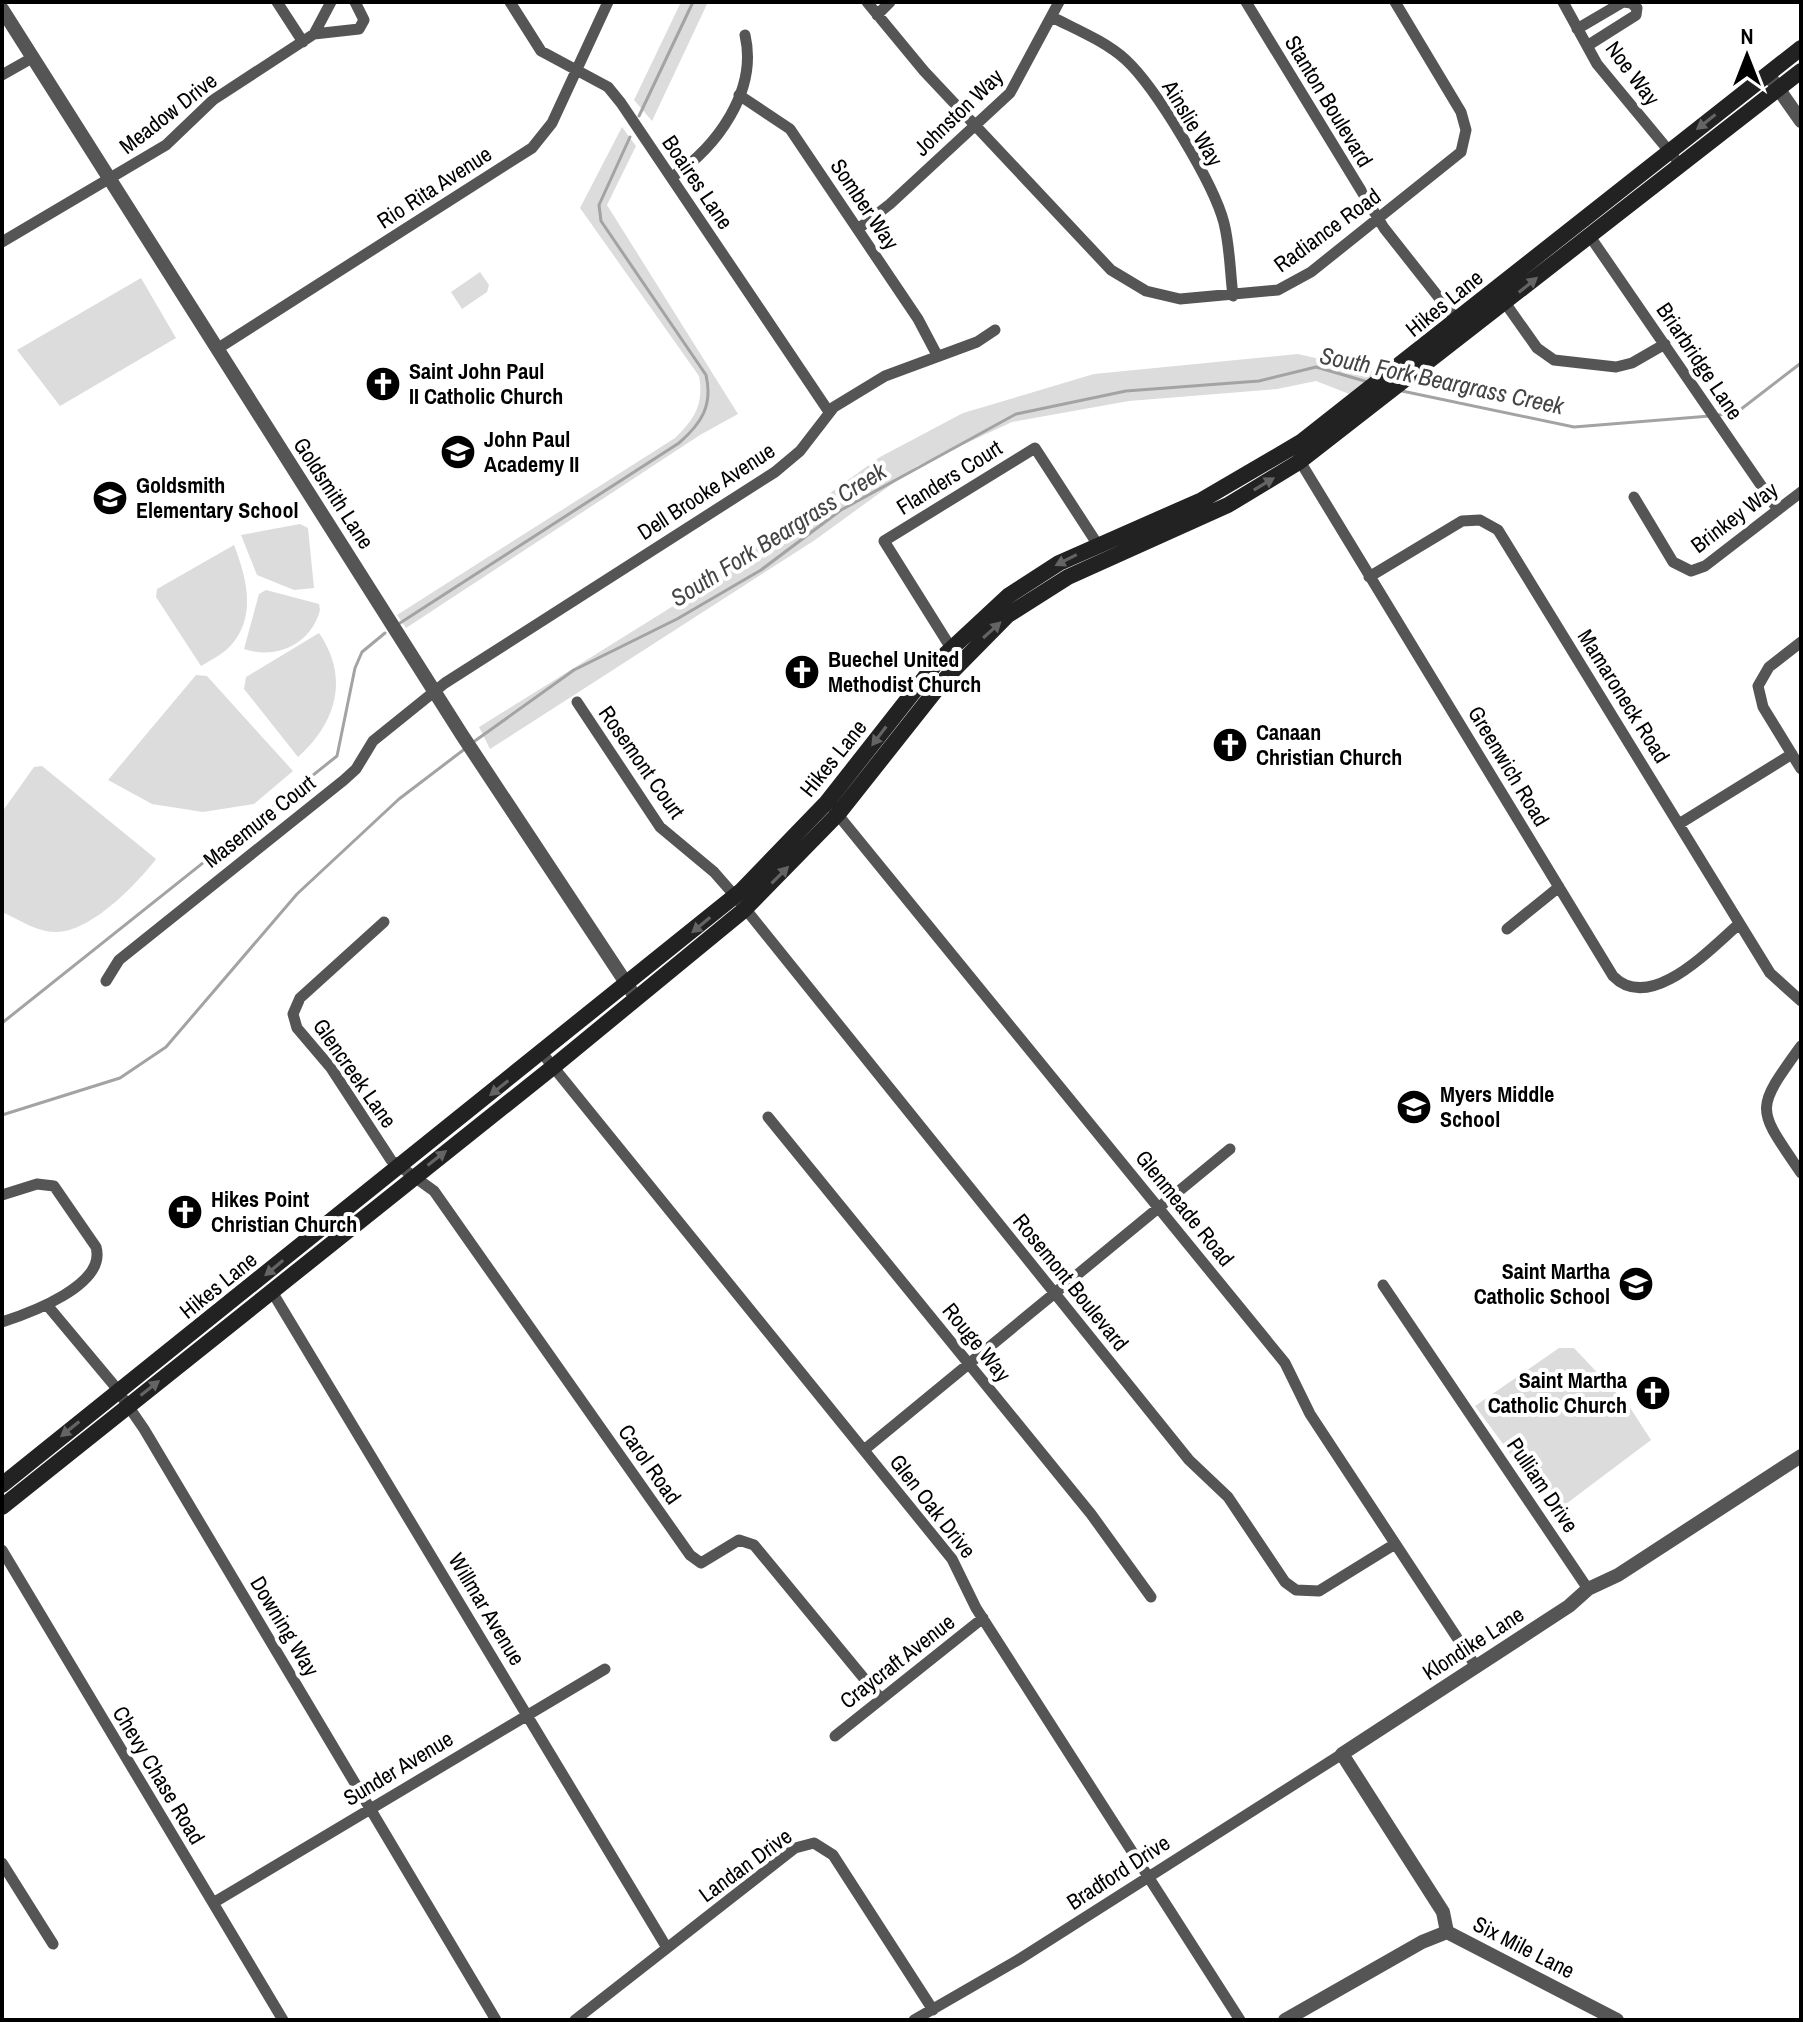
<svg xmlns="http://www.w3.org/2000/svg" width="1803" height="2022" viewBox="0 0 1803 2022" font-family="'Archivo Narrow',sans-serif">
<rect width="100%" height="100%" fill="#fff"/>
<path fill="#dcdcdc" d="M681 2H708L652 121 634 100Z
M622 127 636 146 607 205 738 414 700 435 406 628 397 615 675 438C695 419 704 404 699 376L580 208Z
M480 272 489 285 487 292 462 309 451 292Z
M141 278 176 338 60 406 17 350Z
M1298 354 1381 373 1352 395 1316 381 1277 389 1129 401 1012 422 917 466 815 540 490 749 479 727 678 603 880 457 963 413 1094 374Z
M300 524 308 528 314 588 294 590 257 575 241 535Z
M234 545C246 576 257 615 232 644 225 653 211 660 201 666L156 597 157 589Z
M266 590 319 604 320 610C311 644 277 660 244 649L259 594Z
M319 633C350 678 336 723 298 757L244 689 246 677Z
M196 675 207 676 293 771 254 804 203 812 152 804 108 780Z
M42 766 156 859C137 884 90 933 55 932 37 932 18 919 2 912V812L34 767Z
M1559 1348H1574L1629 1406 1651 1440 1554 1513 1475 1406Z"/>
<g fill="none" stroke-linecap="round" stroke-linejoin="round">
<path stroke="#a3a3a3" stroke-width="3" d="M639 116 693 2
M1402 391 1574 427 1710 416
M1718 415 1736 413 1801 363
M400 623 679 443C702 423 713 405 706 375L601 221 599 205 630 137
M472 743 574 670 677 619 761 570 841 510 1016 414 1126 391 1259 381 1316 367 1368 382
M2 1023 337 756 355 668 362 652 385 633
M2 1115 120 1078 166 1047 297 894 399 799 466 748"/>
<path stroke="#555" stroke-width="11" d="M277 2 303 42
M510 2 541 51 608 87 621 103 829 412
M867 2 924 71 1111 270 1146 291 1180 299 1278 290 1311 272 1461 152 1466 130 1461 112 1395 2
M1246 2 1384 228 1459 323
M1563 2 1597 64 1674 157
M877 15 890 2
M1052 17C1077 30 1105 41 1126 60 1156 88 1214 184 1224 223 1230 247 1230 272 1233 296
M1577 29 1623 2 1631 3 1637 8 1636 15 1587 46
M314 34 331 2
M2 75 32 58
M739 95 790 129 918 319 937 355
M672 177C717 147 758 91 745 35
M858 229 890 204 1010 93 1059 2
M1589 235 1778 510
M2 242 166 145 213 100 314 34 359 29 364 20 355 2
M1501 297 1537 348 1554 360 1616 367 1632 363 1665 344
M217 349 532 148 552 123 608 2
M1298 458 1613 976C1650 1014 1709 950 1739 924
M1634 497 1673 562 1691 571 1705 566 1801 492
M1369 577 1462 521 1480 520 1498 530 1770 973 1801 1001
M1801 642 1769 667 1758 686 1763 707 1801 769
M951 648 884 541 1035 448 1098 545
M577 702 660 827 714 872 735 896 1189 1460 1228 1497 1285 1582 1296 1590 1319 1591 1395 1544
M834 810 1285 1363 1310 1414 1475 1665
M1679 824 1792 754
M384 922 300 998 293 1014 297 1028 331 1068 391 1160 434 1191 690 1555 701 1563 739 1540 754 1545 881 1699
M1507 929 1559 887
M106 981 119 960 344 780 356 769 373 741 445 683 775 472 800 451 834 407 885 376 977 342 995 330
M1801 1046C1754 1111 1756 1107 1801 1173
M542 1053 952 1559 976 1608 1240 2020
M768 1117 1091 1514 1151 1597
M2 1195 37 1184 54 1186 96 1247C107 1285 30 1313 2 1322
M1383 1285 1588 1589
M271 1290 667 1948
M47 1305 113 1384 144 1429 496 2020
M864 1450 1230 1149
M2 1550 283 2020
M835 1736 983 1618
M2 1863 53 1944
M213 1903 605 1669
M575 2020 795 1848 814 1843 833 1855 933 2010
M914 2020 1018 1960 1342 1754"/>
<path stroke="#555" stroke-width="14" d="M2 9 462 735 632 992
M1768 74 1801 121
M1447 1932 1443 1912 1342 1754 1569 1606 1588 1589 1618 1575 1801 1456
M1285 2020 1422 1942 1447 1932 1617 2020"/>
<path stroke="#222" stroke-width="16" d="M2 1485 741 891 827 802 937 662 1008 596 1059 563 1202 500 1301 442 1801 48
M2 1507 553 1067 744 910 838 814 944 680 1008 615 1068 577 1228 505 1299 462 1801 71"/>
</g>
<defs><path id="oneway-solid" d="M-6-.8H1V-3.2L6.5 0L1 3.2V.8H-6Z" transform="scale(2)"/></defs>
<g fill="#646464">
<use href="#oneway-solid" transform="translate(1706 122) rotate(142)"/>
<use href="#oneway-solid" transform="translate(1528 285) rotate(-39)"/>
<use href="#oneway-solid" transform="translate(1264 484) rotate(-31)"/>
<use href="#oneway-solid" transform="translate(1066 560) rotate(153)"/>
<use href="#oneway-solid" transform="translate(992 630) rotate(-42)"/>
<use href="#oneway-solid" transform="translate(879 736) rotate(127)"/>
<use href="#oneway-solid" transform="translate(780 875) rotate(-45)"/>
<use href="#oneway-solid" transform="translate(701 925) rotate(140)"/>
<use href="#oneway-solid" transform="translate(499 1088) rotate(141)"/>
<use href="#oneway-solid" transform="translate(437 1158) rotate(-38)"/>
<use href="#oneway-solid" transform="translate(274 1268) rotate(140)"/>
<use href="#oneway-solid" transform="translate(150 1388) rotate(-38)"/>
<use href="#oneway-solid" transform="translate(70 1429) rotate(141)"/>
</g>
<defs>
<symbol id="church-disc" viewBox="-11 -11 22 22"><circle r="9.5" fill="#000" stroke="#fff"/><path d="M-1.2-6h2.4v3.5h3.3v2.4h-3.3V6h-2.4V-.1h-3.3v-2.4h3.3Z" fill="#fff"/></symbol>
<symbol id="school-disc" viewBox="-11 -11 22 22"><circle r="9.5" fill="#000" stroke="#fff"/><path d="M0-5L7-2L0 1L-7-2ZM-4 1L0 2.5L4 1V4Q0 6-4 4Z" fill="#fff"/></symbol>
</defs>
<g fill-rule="evenodd">
<use href="#church-disc" x="363" y="364" width="40" height="40"/>
<use href="#school-disc" x="438" y="432" width="40" height="40"/>
<use href="#school-disc" x="90" y="478" width="40" height="40"/>
<use href="#church-disc" x="782" y="652" width="40" height="40"/>
<use href="#church-disc" x="1210" y="725" width="40" height="40"/>
<use href="#school-disc" x="1394" y="1087" width="40" height="40"/>
<use href="#church-disc" x="165" y="1192" width="40" height="40"/>
<use href="#school-disc" x="1616" y="1264" width="40" height="40"/>
<use href="#church-disc" x="1633" y="1373" width="40" height="40"/>
</g>
<g text-anchor="middle" dominant-baseline="central" stroke-width="8" stroke-linejoin="round" paint-order="stroke">
<g font-size="22" fill="#000" stroke="#fff">
<text transform="translate(1633 73) rotate(53)">Noe Way</text>
<text transform="translate(1329 101) rotate(59)">Stanton Boulevard</text>
<text transform="translate(958 112) rotate(-44)">Johnston Way</text>
<text transform="translate(168 113) rotate(-38)">Meadow Drive</text>
<text transform="translate(1193 123) rotate(59)">Ainslie Way</text>
<text transform="translate(698 182) rotate(56)">Boaires Lane</text>
<text transform="translate(434 187) rotate(-33)">Rio Rita Avenue</text>
<text transform="translate(865 204) rotate(56)">Somber Way</text>
<text transform="translate(1327 230) rotate(-36)">Radiance Road</text>
<text transform="translate(1444 303) rotate(-39)">Hikes Lane</text>
<text transform="translate(1700 361) rotate(56)">Briarbridge Lane</text>
<text transform="translate(949 477) rotate(-32)">Flanders Court</text>
<text transform="translate(706 491) rotate(-33)">Dell Brooke Avenue</text>
<text transform="translate(334 493) rotate(57)">Goldsmith Lane</text>
<text transform="translate(1734 517) rotate(-37)">Brinkey Way</text>
<text transform="translate(1624 696) rotate(58)">Mamaroneck Road</text>
<text transform="translate(833 758) rotate(-51)">Hikes Lane</text>
<text transform="translate(642 762) rotate(55)">Rosemont Court</text>
<text transform="translate(1509 766) rotate(59)">Greenwich Road</text>
<text transform="translate(259 821) rotate(-38)">Masemure Court</text>
<text transform="translate(355 1073) rotate(55)">Glencreek Lane</text>
<text transform="translate(1185 1208) rotate(51)">Glenmeade Road</text>
<text transform="translate(1071 1282) rotate(51)">Rosemont Boulevard</text>
<text transform="translate(218 1285) rotate(-39)">Hikes Lane</text>
<text transform="translate(977 1342) rotate(51)">Rouge Way</text>
<text transform="translate(650 1464) rotate(55)">Carol Road</text>
<text transform="translate(1543 1485) rotate(56)">Pulliam Drive</text>
<text transform="translate(933 1506) rotate(52)">Glen Oak Drive</text>
<text transform="translate(487 1609) rotate(59)">Willmar Avenue</text>
<text transform="translate(285 1626) rotate(59)">Downing Way</text>
<text transform="translate(1473 1643) rotate(-33)">Klondike Lane</text>
<text transform="translate(897 1661) rotate(-38)">Craycraft Avenue</text>
<text transform="translate(398 1768) rotate(-31)">Sunder Avenue</text>
<text transform="translate(159 1775) rotate(59)">Chevy Chase Road</text>
<text transform="translate(745 1865) rotate(-36)">Landan Drive</text>
<text transform="translate(1118 1872) rotate(-33)">Bradford Drive</text>
<text transform="translate(1524 1947) rotate(27)">Six Mile Lane</text>
</g>
<g font-size="22" font-weight="bold" fill="#000" stroke="#fff" text-anchor="start">
<text x="409" y="371">Saint John Paul<tspan x="409" dy="25">II Catholic Church</tspan></text>
<text x="484" y="439">John Paul<tspan x="484" dy="25">Academy II</tspan></text>
<text x="136" y="485">Goldsmith<tspan x="136" dy="25">Elementary School</tspan></text>
<text x="828" y="659">Buechel United<tspan x="828" dy="25">Methodist Church</tspan></text>
<text x="1256" y="732">Canaan<tspan x="1256" dy="25">Christian Church</tspan></text>
<text x="1440" y="1094">Myers Middle<tspan x="1440" dy="25">School</tspan></text>
<text x="211" y="1199">Hikes Point<tspan x="211" dy="25">Christian Church</tspan></text>
<text x="1610" y="1271" text-anchor="end">Saint Martha<tspan x="1610" dy="25">Catholic School</tspan></text>
<text x="1627" y="1380" text-anchor="end">Saint Martha<tspan x="1627" dy="25">Catholic Church</tspan></text>
</g>
<g font-size="24" font-style="italic" fill="#444" stroke="#fff">
<text transform="translate(1442 380) rotate(12)">South Fork Beargrass Creek</text>
<text transform="translate(778 534) rotate(-32)">South Fork Beargrass Creek</text>
</g>
</g>
<rect width="1803" height="2022" fill="none" stroke="#000000" stroke-width="8"/>
<g transform="translate(1747 56)" stroke="#ffffff" stroke-width="6" paint-order="stroke">
<path d="M0-6L14 30L0 20L-14 30Z" fill="#000000"/>
<text y="-12" font-size="22" font-weight="bold" text-anchor="middle" fill="#000000">N</text>
</g>
</svg>
